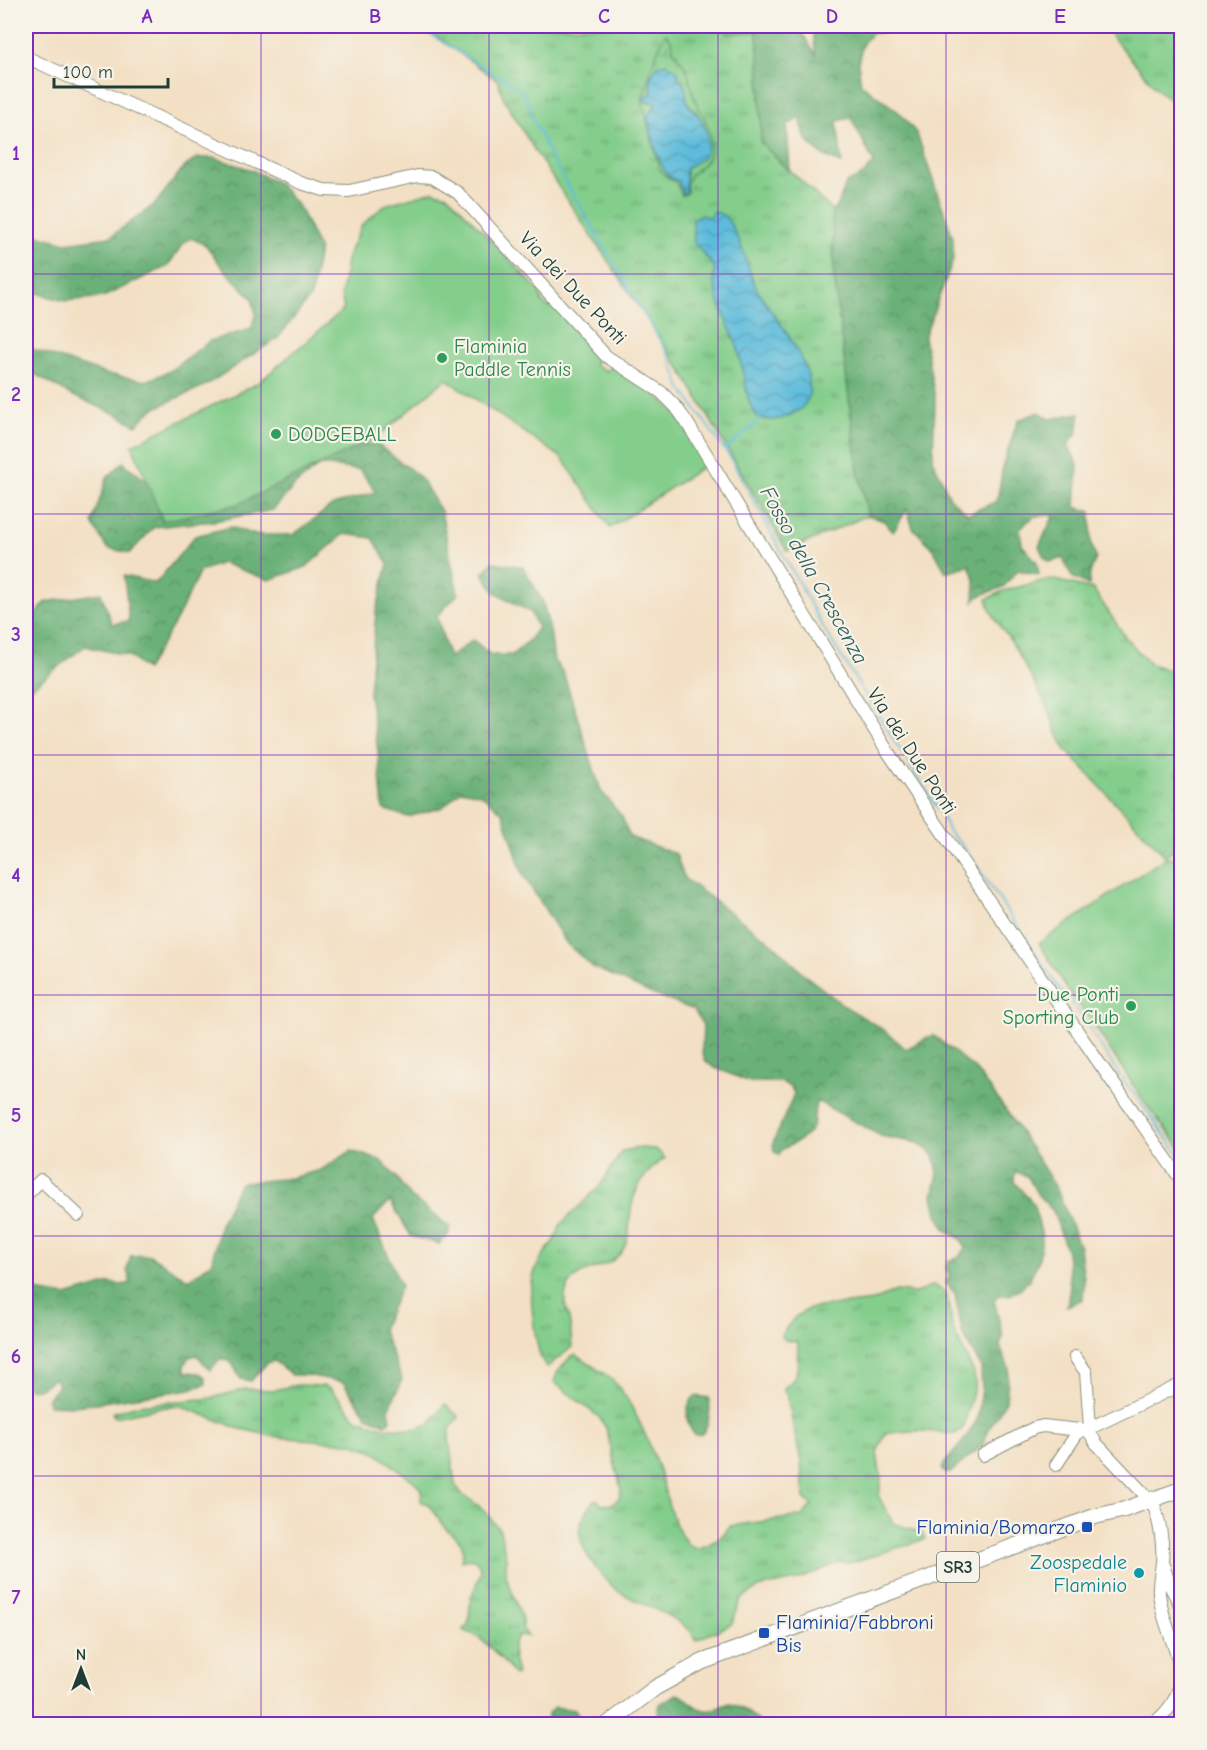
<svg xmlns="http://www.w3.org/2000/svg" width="1207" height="1750" viewBox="0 0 1207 1750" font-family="'Comic Neue',sans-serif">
<defs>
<pattern id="grass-tufts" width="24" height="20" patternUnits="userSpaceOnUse" patternTransform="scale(1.5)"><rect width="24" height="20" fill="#84ce8c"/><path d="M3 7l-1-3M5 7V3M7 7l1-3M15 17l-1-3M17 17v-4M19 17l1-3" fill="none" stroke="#6ba873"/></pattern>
<pattern id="forest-crowns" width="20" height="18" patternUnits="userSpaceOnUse" patternTransform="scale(1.5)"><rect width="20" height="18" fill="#6bb178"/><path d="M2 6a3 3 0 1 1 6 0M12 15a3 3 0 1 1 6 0" fill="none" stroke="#579163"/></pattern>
<pattern id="wetland-marsh" width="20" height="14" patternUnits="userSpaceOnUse" patternTransform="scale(1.5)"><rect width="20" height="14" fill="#84ce8c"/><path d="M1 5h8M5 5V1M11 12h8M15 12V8" fill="none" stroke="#6ba873"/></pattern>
<pattern id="water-waves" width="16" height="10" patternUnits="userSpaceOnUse" patternTransform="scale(1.5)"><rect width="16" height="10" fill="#5dbcdb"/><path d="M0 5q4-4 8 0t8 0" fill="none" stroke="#4c9ab2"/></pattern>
</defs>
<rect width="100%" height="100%" fill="#f7f3e8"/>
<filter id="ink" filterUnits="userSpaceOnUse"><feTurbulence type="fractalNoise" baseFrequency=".0167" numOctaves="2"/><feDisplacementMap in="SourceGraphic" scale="12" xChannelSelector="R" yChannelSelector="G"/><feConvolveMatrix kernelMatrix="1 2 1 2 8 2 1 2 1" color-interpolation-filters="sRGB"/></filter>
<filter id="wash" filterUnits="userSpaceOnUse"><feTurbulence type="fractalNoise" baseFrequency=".008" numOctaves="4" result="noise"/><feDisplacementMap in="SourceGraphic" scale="24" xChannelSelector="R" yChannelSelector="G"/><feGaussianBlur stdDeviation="1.35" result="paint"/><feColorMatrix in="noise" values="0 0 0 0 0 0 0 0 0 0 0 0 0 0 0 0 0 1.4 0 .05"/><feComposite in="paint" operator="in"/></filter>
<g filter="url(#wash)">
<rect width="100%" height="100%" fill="#f3e0c4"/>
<path fill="url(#grass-tufts)" stroke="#528660" stroke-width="1.5" d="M422 26H718L729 34 757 31 760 77 761 143 832 210 834 276 858 470 868 515 787 551 683 373 536 153 504 99 498 81Z
M1103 26H1181V108L1157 89Z
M1050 579 1093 589 1126 638 1149 663 1181 675V856L1173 850 1165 856 1066 750C1056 736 1054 720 1046 704 1035 684 1024 663 1012 643 1002 628 991 617 987 599L1003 591Z
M639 1148 656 1149 665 1158C647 1169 634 1188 631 1210 629 1225 630 1242 620 1254 604 1273 573 1265 566 1292 563 1302 567 1310 569 1319 571 1328 571 1338 572 1347L547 1367C535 1358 530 1298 532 1282 533 1277 535 1270 538 1265 544 1250 558 1242 560 1225L600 1186 622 1151Z
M933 1285 945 1292 950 1307 952 1327 974 1373 975 1384 963 1428 955 1434C931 1431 909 1429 885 1434L877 1453 881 1479 879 1497 893 1523 922 1533 925 1539 850 1563 840 1562 797 1580 758 1588 743 1598 739 1603 732 1624 696 1640C688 1619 641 1605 620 1592 606 1583 598 1571 589 1558 573 1530 578 1526 594 1500H598L601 1505 612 1504 620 1497 621 1489 606 1428 599 1417 554 1382 557 1373 571 1356 576 1355C587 1363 600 1370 610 1378 631 1395 655 1455 662 1481 668 1501 673 1528 688 1544 699 1556 724 1536 730 1526L802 1516 812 1505 804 1498 801 1462 787 1396 783 1389C803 1375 796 1365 798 1342L785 1340 781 1335 795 1317 810 1308 874 1301 896 1291 916 1293Z
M297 1385 324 1386 331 1389 357 1419 386 1428 414 1429 429 1424 445 1404 459 1417 450 1429 449 1439 455 1485 463 1495 482 1508 500 1530 506 1558V1575L522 1619V1628L528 1636 519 1635C509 1646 513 1660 517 1673L515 1676C505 1663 481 1633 465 1632L463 1629 468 1626 471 1598 481 1572 477 1561 472 1558 461 1561C468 1537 453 1539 443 1525 438 1518 434 1511 429 1504L421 1502 422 1491 415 1482 373 1451 351 1443 276 1437 237 1428 181 1406 158 1408 115 1417 112 1413 138 1405 212 1398 245 1389 274 1390Z"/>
<path fill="url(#forest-crowns)" stroke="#457756" stroke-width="1.5" d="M718 26H798L816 56 812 26H901L884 32 872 33 863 43 858 63 861 84 900 113 917 134 953 238V260L924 337 935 398 933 460 950 498 968 514 997 501 1004 461 1018 420 1039 412 1050 419 1080 413 1077 433 1068 444 1078 465 1075 507 1091 512V543L1096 558 1090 573 1089 585 1072 577 1063 558 1050 562 1044 557 1039 546 1054 515 1035 516 1020 528 1022 545 1037 562 1039 575 1018 570 1003 587 979 596 974 601 975 580 969 565 946 572 932 547 913 528 907 509 893 532 884 521 868 515 858 470 834 276 832 210 838 205 846 183 863 175 874 163 851 118 837 121 842 164 821 154 806 140 800 118 787 125 790 172 761 143 760 77 757 32 729 34Z
M197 158H215L252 170 278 183 299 207 319 249 311 296 278 338 206 385 153 409 136 425 118 415 71 395 26 369V347L106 374 146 381 168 372 210 341 251 329 256 314 252 298 222 267 206 245 191 238 183 243 168 266 103 297 65 301 26 290V232L66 243 110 237 155 204 183 168Z
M377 444 420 477 441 511 458 594 437 616 449 658 473 640 491 655H512L528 641 538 628 530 612 495 592 483 573 493 562 523 567 542 600 550 630 554 661 563 672 601 791 622 817 630 837 676 854 684 878 773 944 806 976 846 1007 884 1030 906 1049 933 1035 976 1070 1010 1116 1057 1189 1080 1248 1084 1279 1083 1299 1067 1306 1070 1287 1067 1252 1053 1211 1038 1195 1028 1177 1015 1171 1014 1182 1033 1203 1042 1236 1039 1260 1029 1280 1020 1289 1010 1295H998L994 1300 1003 1337 1000 1346 1009 1369 1006 1401 989 1429 983 1445 950 1473H945L942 1470 944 1464 965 1439 977 1420 982 1389 981 1367 962 1333 955 1294 946 1283 949 1276 946 1267 949 1261 959 1257 965 1248 961 1239 946 1230 937 1215 933 1196 938 1173 934 1155 918 1143 881 1136 817 1101C813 1111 815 1113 814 1121 811 1137 794 1143 781 1150L779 1155 774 1151 773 1143 794 1094 791 1087 781 1082H750L713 1067 705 1060 702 1051 703 1025 694 1010 652 994 593 967 567 944 523 875 503 813 481 794 461 790 443 807 408 817 383 809 378 752 369 693 376 612 388 564 373 538 344 534 306 567 269 580 222 563 200 571 177 619 146 670 129 656 85 646 26 692V625L46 602 101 593 112 624 129 621 124 576 156 583 195 536 231 527 255 535H293L333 505 376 492 360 470 320 465 294 486 273 510 214 521 154 527 130 553 107 548 92 523 107 478 123 462 170 500 289 449Z
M351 1151 380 1160 396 1177 410 1196 450 1227 448 1236 439 1244 411 1236 390 1201 373 1219 401 1286 382 1329 402 1379 389 1410 391 1419 386 1424 367 1416 343 1382 307 1375H292L274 1361 267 1363 251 1381 241 1379 230 1360 220 1359 210 1370 197 1355 189 1357 184 1366 186 1372 199 1373 205 1377 206 1384 190 1389 75 1406 49 1405 47 1399 58 1386 55 1378 38 1389 28 1388 26 1380V1292L29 1290 66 1296 110 1283 122 1285 131 1283 127 1270 131 1256 150 1255 189 1280 212 1262 220 1224 240 1183 291 1178 321 1170Z
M695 1396 709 1398C711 1409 709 1426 702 1434L695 1435C685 1424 684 1406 695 1396Z
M677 1694C688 1696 698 1714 712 1710 717 1709 723 1704 729 1703L746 1711 762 1724H628L657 1717 660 1704Z
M555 1707 575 1710 581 1721 579 1724H548V1713Z"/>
<path fill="url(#wetland-marsh)" stroke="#528660" stroke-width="1.5" fill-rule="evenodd" d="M665 34C674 39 671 46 675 53 680 60 685 65 688 73 690 80 691 88 693 95 701 114 714 129 710 152 706 172 683 168 687 193L682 196 676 182 665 176 659 168 642 100 654 60ZM677 75 688 103 699 116 702 158 686 168V192L683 193 679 181 671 177 654 146 651 114 654 110 655 103 649 95 652 93 650 84Z"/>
<path fill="#84ce8c" stroke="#528660" stroke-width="1.5" d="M433 191 448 195 539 291 542 302 548 307 555 305 599 351 595 365 607 371 611 366 660 398 673 410 707 464 610 528 562 458 446 379 376 438 238 504 163 521 132 445 258 383 344 309 341 295 348 255 362 225 385 205Z
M1178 857 1181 859V1149L1144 1102 1092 1022 1067 989 1039 943 1165 858Z"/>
<path fill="url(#water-waves)" stroke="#3e7c88" stroke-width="1.5" d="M666 63 678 71V78C689 84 684 94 688 103 690 109 697 113 700 118 707 128 712 148 702 158 698 162 690 165 686 168V192L683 194 682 189 679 187V181C676 180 673 179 670 177 657 166 652 133 647 117L648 114 654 110 655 103 653 101 644 102 646 95 652 93 650 78 657 66Z
M713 212C728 212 733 229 739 241 747 258 749 276 759 293 774 318 841 392 792 414 781 420 769 422 757 417L749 402 738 349 719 302 713 279 715 271 713 265 694 243 693 219 701 215 706 217 711 216Z"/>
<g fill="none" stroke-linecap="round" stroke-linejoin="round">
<path stroke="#5dbcdb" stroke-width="2" d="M416 26 521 90 529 104 532 116 550 156 670 357 681 388 731 459 824 629 941 814 949 832 964 847 1058 987 1078 1011 1118 1073 1182 1158
M725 450 750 429 760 418"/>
</g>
</g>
<g filter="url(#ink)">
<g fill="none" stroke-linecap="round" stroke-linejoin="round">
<defs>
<path id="minor" d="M26 57 301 183 324 190 349 191 418 176 432 177 458 193 606 356 661 392 676 407 686 421 888 752 1095 1057 1182 1181
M26 1195 41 1180 78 1215
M1075 1357 1086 1372 1090 1428
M983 1455 1034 1428 1043 1426 1089 1431
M1056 1465 1080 1429
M1145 1495 1096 1443 1090 1433V1428L1182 1384
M1152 1499C1159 1520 1164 1540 1162 1562 1161 1573 1158 1583 1159 1594 1165 1645 1207 1681 1153 1724
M1163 1565 1170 1586 1182 1608"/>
<path id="major" d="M608 1724 655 1688 702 1662 1093 1517 1123 1510 1182 1489"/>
</defs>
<use href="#minor" stroke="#898e7c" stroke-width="14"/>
<use href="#major" stroke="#898e7c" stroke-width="17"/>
<use href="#minor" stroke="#fff" stroke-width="12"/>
<use href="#major" stroke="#fff" stroke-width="15"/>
</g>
</g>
<path fill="none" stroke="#7b2cbf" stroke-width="1.5" stroke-opacity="0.55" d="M261 26V1724M489 26V1724M718 26V1724M946 26V1724M26 274H1182M26 514H1182M26 755H1182M26 995H1182M26 1236H1182M26 1476H1182"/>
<g fill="#2e9e5b" stroke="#f7f3e8" stroke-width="2">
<circle cx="442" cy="358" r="6"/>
<circle cx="276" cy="434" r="6"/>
<circle cx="1131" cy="1006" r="6"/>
</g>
<g fill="#1a4fb4" stroke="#f7f3e8" stroke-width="2">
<rect x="1081" y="1521" width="12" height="12" rx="3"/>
<rect x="758" y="1627" width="12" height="12" rx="3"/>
</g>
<circle fill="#0f9aa8" stroke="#f7f3e8" stroke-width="2" cx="1139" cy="1573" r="6"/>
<g text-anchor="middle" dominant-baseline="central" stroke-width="4.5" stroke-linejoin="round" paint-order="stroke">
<rect fill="#f7f3e8" stroke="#60746a" stroke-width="1.5" x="937" y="1552" width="42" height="30" rx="4.5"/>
<g font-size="18" font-weight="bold" fill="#1f3d34">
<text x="958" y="1567">SR3</text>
</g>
<g font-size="20" fill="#1f3d34" stroke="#f7f3e8">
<text transform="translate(573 288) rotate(47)">Via dei Due Ponti</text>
<text transform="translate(912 751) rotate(57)">Via dei Due Ponti</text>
</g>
<g font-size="20" fill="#27864d" stroke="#f7f3e8" text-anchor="start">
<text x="454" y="346">Flaminia<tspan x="454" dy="23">Paddle Tennis</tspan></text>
<text x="288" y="434">DODGEBALL</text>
<text x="1119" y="994" text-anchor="end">Due Ponti<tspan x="1119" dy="23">Sporting Club</tspan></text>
</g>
<g font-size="20" fill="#164399" stroke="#f7f3e8" text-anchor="end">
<text x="1075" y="1527">Flaminia/Bomarzo</text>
<text x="776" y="1622" text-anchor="start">Flaminia/Fabbroni<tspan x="776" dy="23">Bis</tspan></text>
</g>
<g font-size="20" fill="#0d838f" stroke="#f7f3e8" text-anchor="end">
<text x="1127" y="1562">Zoospedale<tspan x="1127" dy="23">Flaminio</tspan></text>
</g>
<g font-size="21" font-style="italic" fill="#2e5d5e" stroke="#f7f3e8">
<text transform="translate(814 575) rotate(61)">Fosso della Crescenza</text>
</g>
</g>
<rect width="1207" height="1750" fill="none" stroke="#f7f3e8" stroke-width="66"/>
<g transform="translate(81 1669)" stroke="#f7f3e8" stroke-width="4.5" paint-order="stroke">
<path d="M0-4.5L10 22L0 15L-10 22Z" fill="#1f3d34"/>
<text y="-9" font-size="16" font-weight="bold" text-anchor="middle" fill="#1f3d34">N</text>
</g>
<path d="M54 78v9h114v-9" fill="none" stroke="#1f3d34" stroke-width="3"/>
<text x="63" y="78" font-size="18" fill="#1f3d34" stroke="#f7f3e8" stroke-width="4.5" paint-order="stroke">100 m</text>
<rect x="33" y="33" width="1141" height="1684" fill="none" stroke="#7b2cbf" stroke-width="2"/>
<g font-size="20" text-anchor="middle" font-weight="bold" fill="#7b2cbf">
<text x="147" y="23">A</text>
<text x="375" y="23">B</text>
<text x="604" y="23">C</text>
<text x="832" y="23">D</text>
<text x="1060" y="23">E</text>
<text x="16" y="160">1</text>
<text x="16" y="401">2</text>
<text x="16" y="641">3</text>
<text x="16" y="882">4</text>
<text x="16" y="1122">5</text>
<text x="16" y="1363">6</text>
<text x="16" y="1604">7</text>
</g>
</svg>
